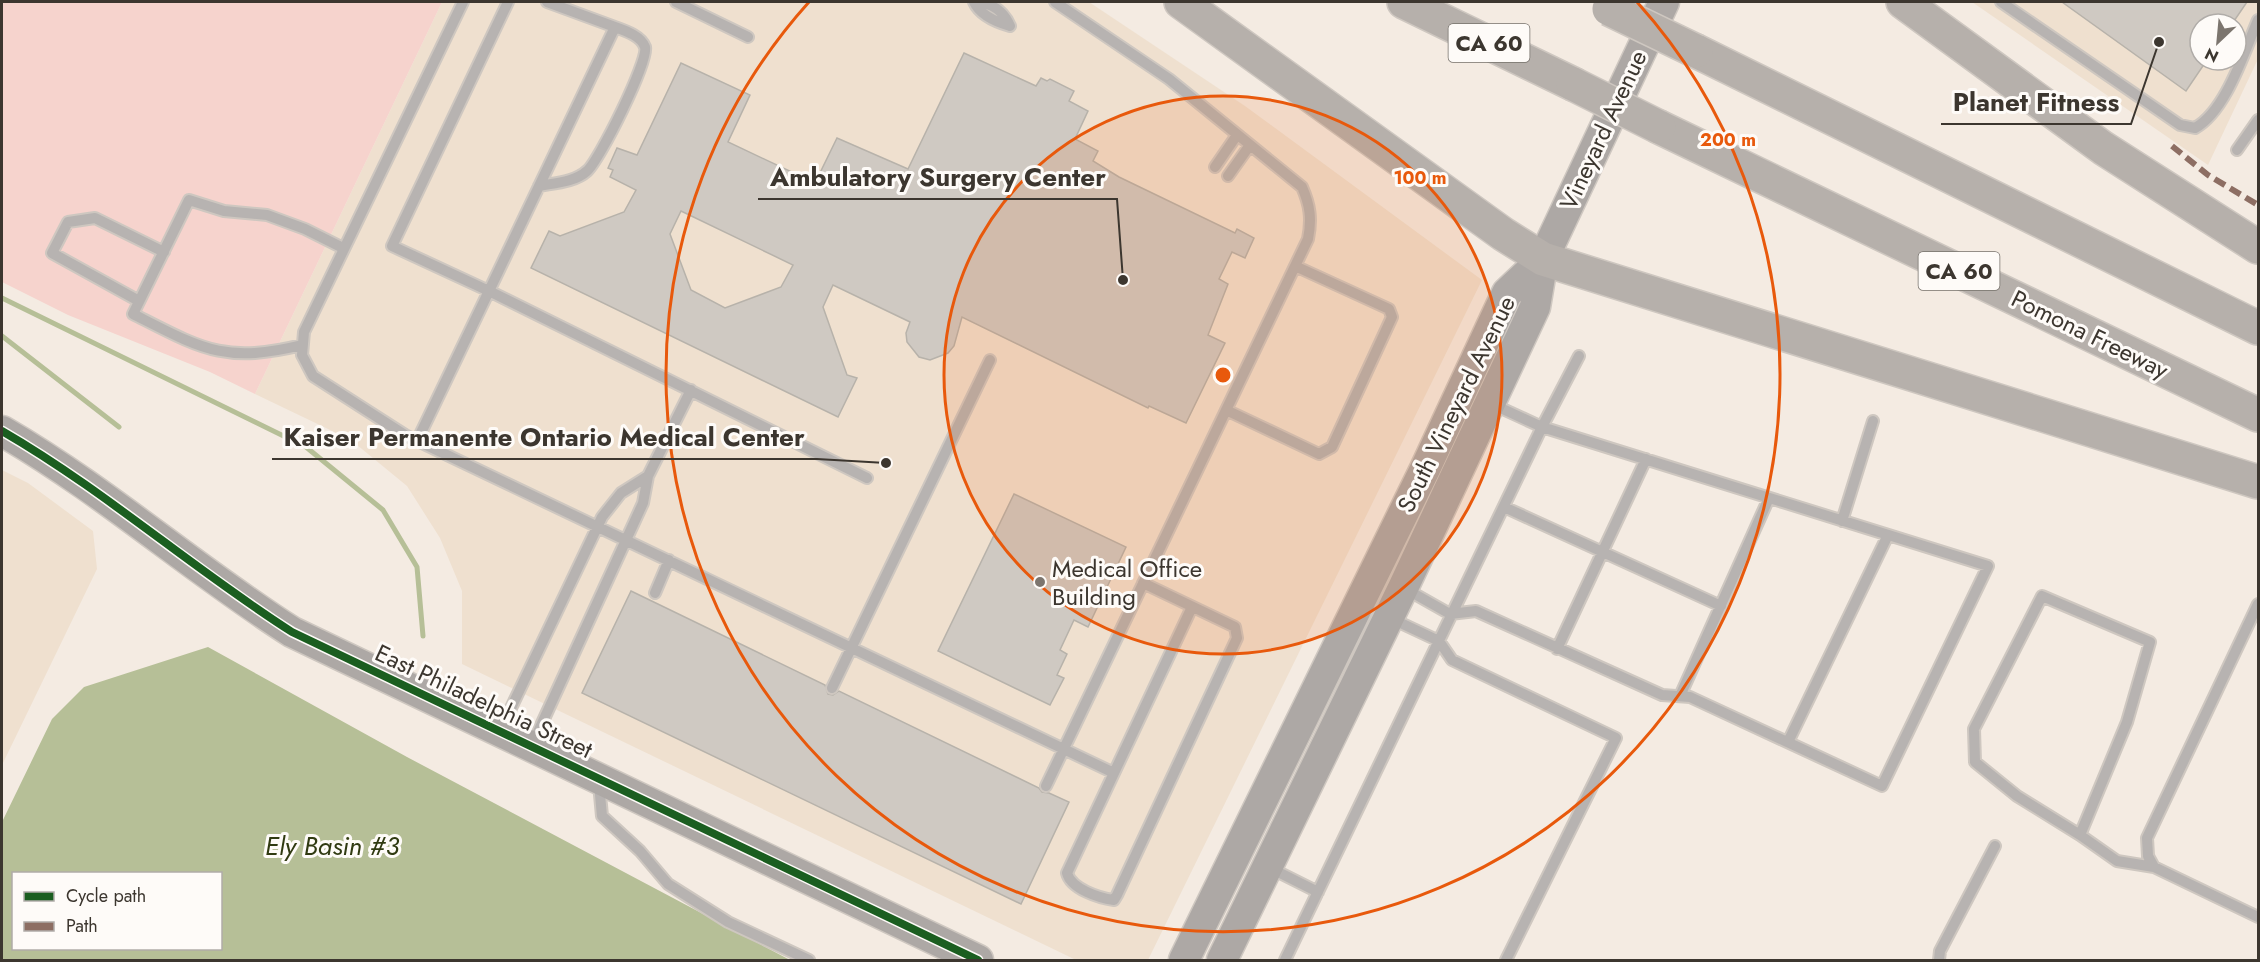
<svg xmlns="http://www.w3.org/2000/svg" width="2260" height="962" font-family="Jost,sans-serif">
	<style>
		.built { fill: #efe0cf; fill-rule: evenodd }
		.green { fill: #f6d3cd }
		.water { fill: #b6bf97; fill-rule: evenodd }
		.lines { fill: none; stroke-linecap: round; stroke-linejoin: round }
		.stream { stroke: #b6bf97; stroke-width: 5 }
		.building { fill: #cfc9c2; stroke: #b7b2aa; stroke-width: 1.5; fill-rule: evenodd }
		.lane-casing { stroke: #cec7c0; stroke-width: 14 }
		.secondary-casing { stroke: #cec7c0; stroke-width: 33 }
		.highway-casing { stroke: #cec7c0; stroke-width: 36 }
		.lane { stroke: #b7b3b1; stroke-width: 10 }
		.secondary { stroke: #ada8a5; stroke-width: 30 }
		.highway { stroke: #b6b0ab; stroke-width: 33 }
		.highway-bridge-casing { stroke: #cec7c0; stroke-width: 36; stroke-linecap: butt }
		.highway-bridge { stroke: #b6b0ab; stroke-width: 33 }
		.quiet { stroke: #8d6e63; stroke-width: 6; stroke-dasharray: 12 6; stroke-linecap: butt }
		.cycleway-casing { stroke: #fefbf8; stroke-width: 11 }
		.cycleway { stroke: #1b5e20; stroke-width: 8 }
		.ring { fill: none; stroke: #e8590c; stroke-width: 3 }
		.poi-dot { fill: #7c756e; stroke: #fefbf8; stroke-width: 2 }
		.labels { text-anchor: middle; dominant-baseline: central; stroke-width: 6; stroke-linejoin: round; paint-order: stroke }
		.shield { fill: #fefbf8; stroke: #76716b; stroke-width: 1.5 }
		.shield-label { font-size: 22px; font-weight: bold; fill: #3c362f }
		.street-label { font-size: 24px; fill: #3c362f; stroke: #fefbf8 }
		.poi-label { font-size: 24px; fill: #3c362f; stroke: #fefbf8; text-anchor: start }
		.water-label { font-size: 26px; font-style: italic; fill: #303a11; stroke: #fefbf8 }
		.centre { fill: #e8590c; stroke: #fefbf8; stroke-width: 3 }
		.ring-label { font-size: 18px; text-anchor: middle; font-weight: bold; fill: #e8590c; stroke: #fefbf8; stroke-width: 6; stroke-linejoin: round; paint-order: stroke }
		.leader { fill: none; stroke: #3c362f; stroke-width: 2 }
		.callout-dot { fill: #3c362f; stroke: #fefbf8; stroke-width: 2 }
		.callout-label { font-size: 26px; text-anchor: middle; font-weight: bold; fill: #3c362f; stroke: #fefbf8; stroke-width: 6; stroke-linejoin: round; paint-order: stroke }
	</style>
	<rect width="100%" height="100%" fill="#f4ebe2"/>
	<path class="built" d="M442,2H1089L1245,106L1482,280L1148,960H1076L462,664V591L440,538L407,486L351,440L255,394Z
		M1972,2H2258V59L2208,165ZM2200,24H2236V60H2200Z
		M2,470L28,483L93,531L97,569L2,765Z"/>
	<path class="green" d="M2,2H442L255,394L210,372L68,315L2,282Z"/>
	<path class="water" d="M208,647L407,757L790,960H2V822L52,719L84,687ZM14,874H220V948H14Z"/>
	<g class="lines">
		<path class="stream" d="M2,298L306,447L383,510L417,567L423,636
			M2,336L119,427"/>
	</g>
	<path class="building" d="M2062,2H2247L2232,24H2200V60H2207L2186,91Z
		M964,53L1036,86L1041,78L1047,81L1050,79L1074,91L1069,101L1088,111L1075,139L1098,151L1093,161L1119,177L1235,233L1237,229L1254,238L1245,258L1232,252L1219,279L1228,284L1208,335L1225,343L1186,423L1149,406L1148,408L962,317L954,346L948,353L930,360L919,357L907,342L906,333L910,322L833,285L823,307L847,375L857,378L838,417L531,268L549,231L560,236L624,212L636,190L610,177L613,170L608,168L617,148L637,155L681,63L750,95L728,142L815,183L837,138L908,169ZM681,211L793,265L781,287L725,308L691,290L670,234Z
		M1014,494L1126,547L1088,627L1074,620L1060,650L1067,654L1057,675L1064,678L1050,705L938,651Z
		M631,591L825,685L828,694L833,695L839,691L1039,788L1042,792L1049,793L1069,802L1021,904L582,693Z"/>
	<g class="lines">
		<defs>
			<path id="lane" d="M463,2L304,332L302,355L313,376L405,435L1114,773
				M547,2L615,27L489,291L867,478
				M676,2L748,37
				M974,2C980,15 996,22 1010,26
				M975,2C992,3 1003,10 1010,26
				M2001,2L2180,125L2195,128C2226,111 2244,52 2258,20
				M2237,150L2258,120
				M1215,167L1237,135
				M1228,176L1250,145
				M539,186C555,183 575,182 587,171C599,161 649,61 645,47C641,36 626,31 615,27
				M139,301L52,253L68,222L95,218L164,252
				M302,345C224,364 202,349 133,314L189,200L224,211L267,215L305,229L343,248
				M1492,404L1542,427L1579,356
				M1226,410L1319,454L1332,447L1392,317L1389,309L1295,266
				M417,441L489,291L392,246L508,2
				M1504,507L1721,606
				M1842,521L1873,421
				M1143,583L1235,627L1237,638L1117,895L1114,900C1099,898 1071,889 1067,873L1192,607
				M655,593L669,560
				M1390,618L1439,641L1452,660L1616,738L1506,960
				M1557,649L1646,459
				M832,688L990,360
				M1680,696L1769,498
				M501,729L602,517L621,493L648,476
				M1788,742L1888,535
				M532,745L643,503L648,476L691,390
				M599,784L602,816L640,851L668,884L728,922L809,960
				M1046,786L1308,239C1312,219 1310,205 1302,187L1169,79L1055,2
				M2080,835L2017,796L1975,762L1974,729L2042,596L2150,642L2127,722L2080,835L2117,861L2154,867L2258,917
				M2154,867L2148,856L2147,838L2258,604
				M1270,868L1318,892
				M1285,960L1542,427L1988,566L1882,786L1690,697L1662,695L1476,611L1450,614L1404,588
				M1939,960L1940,951L1995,846"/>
			<path id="secondary" d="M2,431C104,490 193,569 292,632L978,960
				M1184,960L1425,469L1507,293L1543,259
				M1222,960L1403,588L1535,307L1543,259L1664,2"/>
			<path id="highway" d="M1181,2L1503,234L1543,259L2258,482
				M1404,2L1573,84
				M1903,2L2103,148L2258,247
				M1696,51L2258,328
				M1659,127L2258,415"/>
		</defs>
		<use href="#lane" class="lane-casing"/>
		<use href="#secondary" class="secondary-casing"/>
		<use href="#highway" class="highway-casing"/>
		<use href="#lane" class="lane"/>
		<use href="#secondary" class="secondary"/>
		<use href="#highway" class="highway"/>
		<defs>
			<path id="highway-bridge" d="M1609,9L1696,51
				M1573,84L1659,127"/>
		</defs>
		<use href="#highway-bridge" class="highway-bridge-casing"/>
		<use href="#highway-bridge" class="highway-bridge"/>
		<path class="quiet" d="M2172,146L2208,175L2258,205"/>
		<defs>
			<path id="cycleway" d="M2,431C104,490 193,569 292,632L978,960"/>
		</defs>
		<use href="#cycleway" class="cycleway-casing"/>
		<use href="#cycleway" class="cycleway"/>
	</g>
	<circle cx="1223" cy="375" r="279" fill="#e8590c" fill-opacity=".12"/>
	<g class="ring">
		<circle cx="1223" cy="375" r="279"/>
		<path d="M1637 2A557 557 0 1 1 809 2"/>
	</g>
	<circle class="poi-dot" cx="1040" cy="582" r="6"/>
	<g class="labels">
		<g class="shield">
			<rect x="1448.5" y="24" width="81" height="38" rx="4.5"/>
			<rect x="1918.5" y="252" width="81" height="38" rx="4.5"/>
		</g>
		<g class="shield-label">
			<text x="1489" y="43">CA 60</text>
			<text x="1959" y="271">CA 60</text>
		</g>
		<g class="street-label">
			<text transform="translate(1603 130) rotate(-65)">Vineyard Avenue</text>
			<text transform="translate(2090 334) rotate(26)">Pomona Freeway</text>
			<text transform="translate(1456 404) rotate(-64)">South Vineyard Avenue</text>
			<text transform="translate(484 701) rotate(25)">East Philadelphia Street</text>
		</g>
		<g class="poi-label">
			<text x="1052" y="568">Medical Office<tspan x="1052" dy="28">Building</tspan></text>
		</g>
		<g class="water-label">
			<text x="332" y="846">Ely Basin #3</text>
		</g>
	</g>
	<circle cx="1223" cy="375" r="9" class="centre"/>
	<g class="ring-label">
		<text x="1728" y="146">200 m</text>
		<text x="1420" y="184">100 m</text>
	</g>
	<path class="leader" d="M2159 42L2131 124H1941M1123 280L1117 199H758M886 463L817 459H272"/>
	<g class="callout-dot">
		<circle cx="2159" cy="42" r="6"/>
		<circle cx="1123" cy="280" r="6"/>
		<circle cx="886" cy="463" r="6"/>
	</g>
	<g class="callout-label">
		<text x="2036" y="111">Planet Fitness</text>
		<text x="938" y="186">Ambulatory Surgery Center</text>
		<text x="544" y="446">Kaiser Permanente Ontario Medical Center</text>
	</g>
	<rect width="2260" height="962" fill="none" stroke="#3c362f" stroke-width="6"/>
	<rect x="12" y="872" width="210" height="78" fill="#fefbf8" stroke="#b0aca8" stroke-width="1.5"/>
	<rect x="24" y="892" width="30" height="9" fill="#1b5e20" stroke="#b0aca8" stroke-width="1.5"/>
	<text x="66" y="902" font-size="18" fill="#3c362f">Cycle path</text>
	<rect x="24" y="922" width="30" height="9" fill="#8d6e63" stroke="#b0aca8" stroke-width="1.5"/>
	<text x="66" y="932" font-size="18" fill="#3c362f">Path</text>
	<g transform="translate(2218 42) rotate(206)"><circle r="28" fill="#fefbf8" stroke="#b0aca8" stroke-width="1.5"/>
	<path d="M0-4.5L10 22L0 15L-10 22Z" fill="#7c756e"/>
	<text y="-9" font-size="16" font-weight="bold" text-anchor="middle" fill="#3c362f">N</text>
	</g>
</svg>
